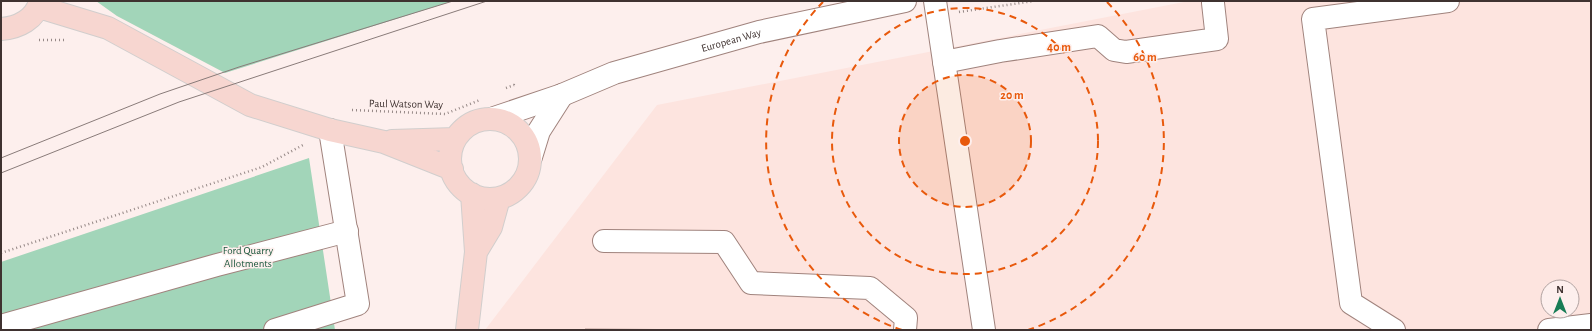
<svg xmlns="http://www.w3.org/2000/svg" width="1592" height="331" font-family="'Alegreya Sans',sans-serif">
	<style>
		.built { fill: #fde4df; fill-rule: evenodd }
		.green { fill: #a2d5b9 }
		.building { fill: #e2c3bc; stroke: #b3958f }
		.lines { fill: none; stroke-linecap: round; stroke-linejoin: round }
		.minor-casing { stroke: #a0837d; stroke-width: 24 }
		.major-casing { stroke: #d1cecd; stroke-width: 24 }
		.path { stroke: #968987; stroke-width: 2.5; stroke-dasharray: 1 3; stroke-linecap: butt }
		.minor { stroke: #fff; stroke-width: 22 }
		.major { stroke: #f7d6d0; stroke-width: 22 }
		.tram { stroke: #897b79; stroke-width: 1 }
		.ring { fill: none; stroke: #e8590c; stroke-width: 2; stroke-dasharray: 7 5 }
		.labels { text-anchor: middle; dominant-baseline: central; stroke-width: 3; stroke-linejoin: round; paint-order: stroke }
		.street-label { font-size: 11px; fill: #3f3230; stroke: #fdefed }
		.park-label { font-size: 11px; fill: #19563c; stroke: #fdefed }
		.centre { fill: #e8590c; stroke: #fdefed; stroke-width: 2 }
		.ring-label { font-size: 12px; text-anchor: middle; font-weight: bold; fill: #e8590c; stroke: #fdefed; stroke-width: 3; stroke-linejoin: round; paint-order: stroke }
	</style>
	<rect width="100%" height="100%" fill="#fdefed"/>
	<path class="built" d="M1189,1H1591V330H485L657,105ZM1548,287H1572V311H1548Z"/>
	<path class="green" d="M96,1H453L225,73L117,16Z
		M309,158L335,330H1V262Z"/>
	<path class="building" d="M585,329L727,330H585Z"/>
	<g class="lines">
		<defs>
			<g id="minor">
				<path d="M935,1L984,330"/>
				<path d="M944,62L1000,51L1098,36L1114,50L1126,52L1217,39L1213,3"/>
				<path id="s1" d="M494,118L562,95L614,73L759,32L905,1"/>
				<path d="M531,157L539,131L562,95"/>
				<path d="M604,241L724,242L751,283L870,288L906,318L905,330"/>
				<path d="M1,326L217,265L347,231"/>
				<path d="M275,330L358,304L330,130"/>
				<path d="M1394,330L1351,303L1313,19L1448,1"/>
				<path d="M1549,330L1591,325"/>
			</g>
			<path id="major" d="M39,7L108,28L250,105L330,130L384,142L452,169
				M1,29C18,28 36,19 40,1
				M450 159a40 40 0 1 1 80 0a40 40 0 1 1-80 0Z
				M392,141L455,139
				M476,252L491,227L499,198
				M467,330L476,252L472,194"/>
		</defs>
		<use href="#minor" class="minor-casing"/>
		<use href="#major" class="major-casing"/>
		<path class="path" d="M959,12L1034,1
			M39,40H66
			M506,88L514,85L516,87
			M352,110L445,114L480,100
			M1,253L262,167L303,145"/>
		<use href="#minor" class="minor"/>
		<use href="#major" class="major"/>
		<path class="tram" d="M1,158L160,94L239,67L453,1
			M1,173L179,102L487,1"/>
	</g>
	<circle cx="965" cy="141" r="66" fill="#e8590c" fill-opacity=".12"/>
	<g class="ring">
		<circle cx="965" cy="141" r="66"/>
		<circle cx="965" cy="141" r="133"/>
		<path d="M902 330A199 199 0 0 1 823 2M1107 2A199 199 0 0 1 1028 330"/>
	</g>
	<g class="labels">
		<g class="street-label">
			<text stroke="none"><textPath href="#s1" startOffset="250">European Way</textPath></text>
			<text transform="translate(406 104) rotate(1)">Paul Watson Way</text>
		</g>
		<g class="park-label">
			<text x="248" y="250">Ford Quarry<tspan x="248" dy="13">Allotments</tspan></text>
		</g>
	</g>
	<circle cx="965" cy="141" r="6" class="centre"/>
	<g class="ring-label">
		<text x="1059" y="51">40 m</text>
		<text x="1145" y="61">60 m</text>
		<text x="1012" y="99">20 m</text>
	</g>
	<rect width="1592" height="331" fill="none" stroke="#3f3230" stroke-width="4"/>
	<g transform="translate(1560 299)"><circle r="19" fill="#fdefed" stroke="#b1a3a1"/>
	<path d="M0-3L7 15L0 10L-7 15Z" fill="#177c55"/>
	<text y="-6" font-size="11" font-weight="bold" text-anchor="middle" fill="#3f3230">N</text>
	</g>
</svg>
